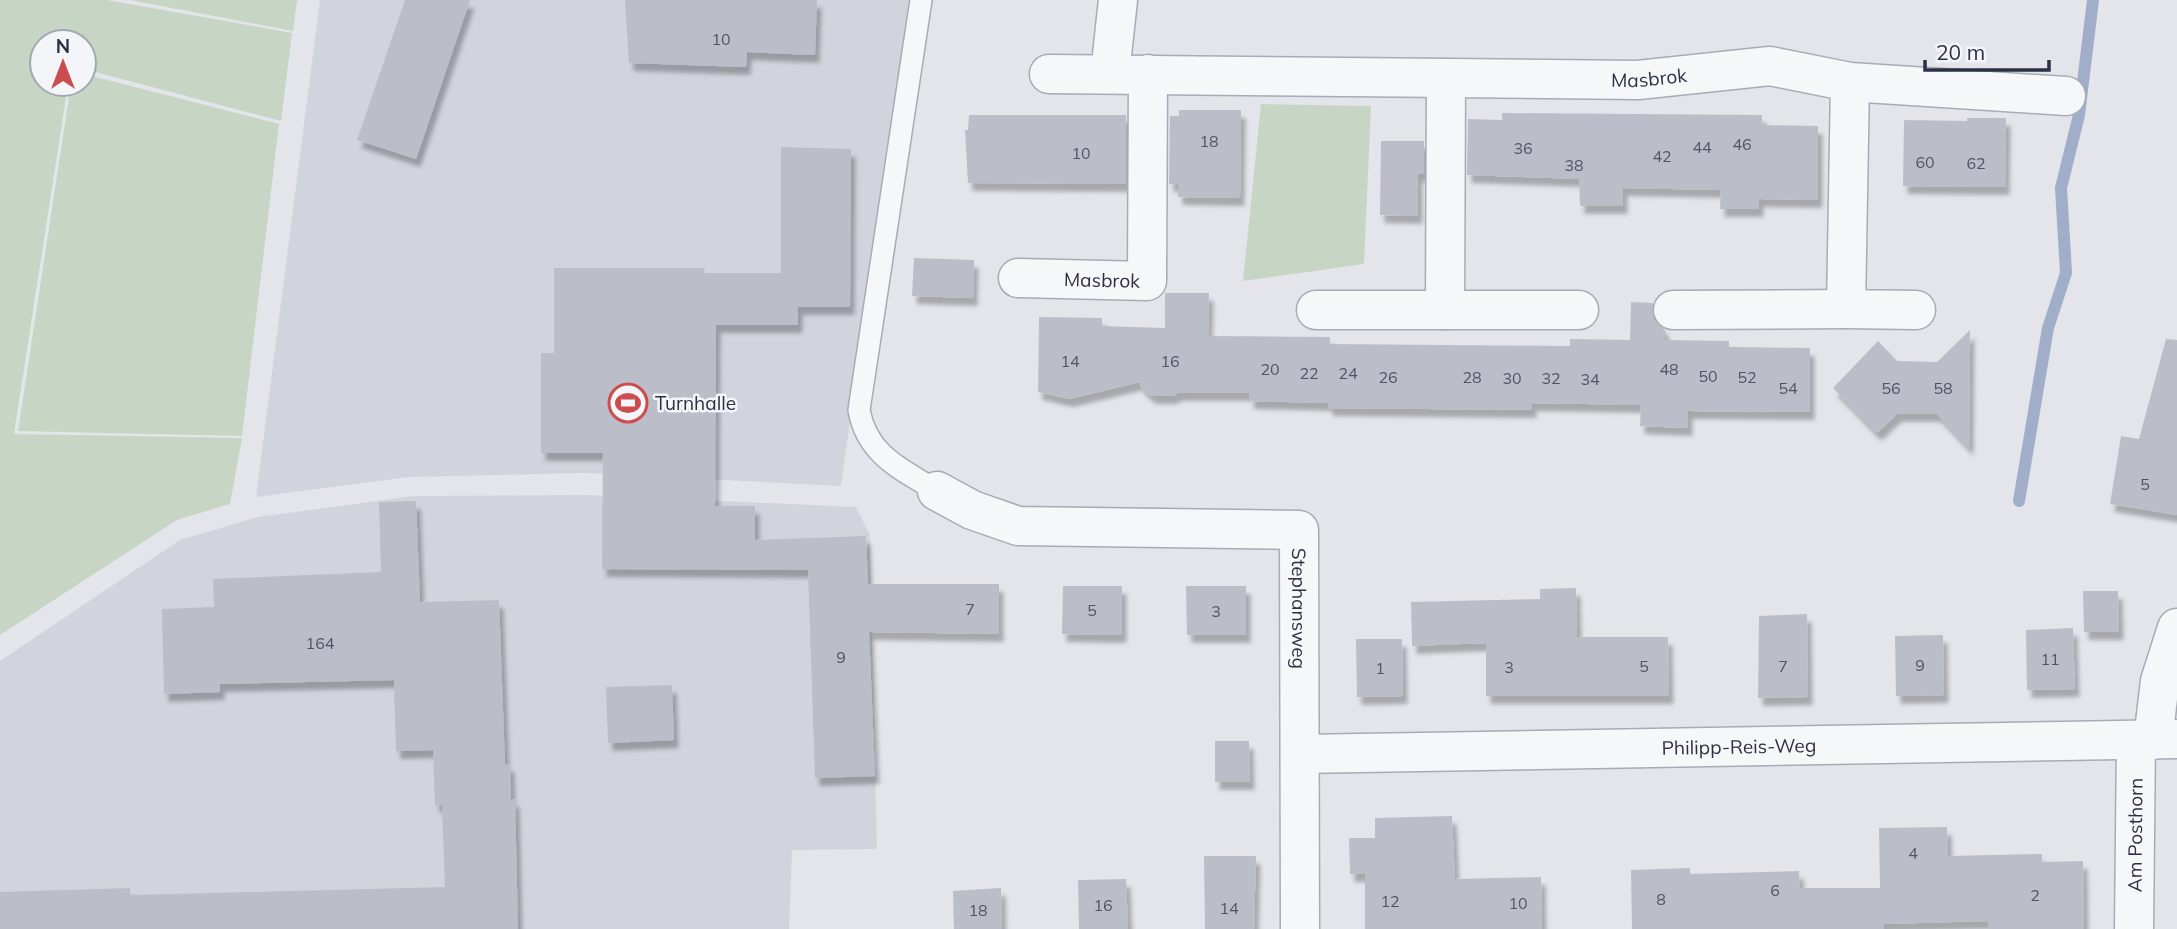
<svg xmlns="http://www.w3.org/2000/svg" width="2177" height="929" font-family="Mulish,sans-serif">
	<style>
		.built { fill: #d2d4dd }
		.green { fill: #c7d5c5 }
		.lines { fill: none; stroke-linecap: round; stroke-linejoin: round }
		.stream { stroke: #a0aeca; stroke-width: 12 }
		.building { fill: #bbbec8; filter: url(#shadow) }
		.lane-casing { stroke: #a8abb5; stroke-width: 24 }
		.street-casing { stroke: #a8abb5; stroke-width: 41 }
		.lane { stroke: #f6f7f9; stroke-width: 21 }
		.street { stroke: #f6f7f9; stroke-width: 38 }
		.labels { text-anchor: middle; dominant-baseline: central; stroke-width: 5; stroke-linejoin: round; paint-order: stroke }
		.number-label { font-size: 16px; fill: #4f5464 }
		.street-label { font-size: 19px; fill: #2b3143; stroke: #f3f5f8 }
		.poi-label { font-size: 19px; fill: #2b3143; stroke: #f3f5f8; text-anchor: start }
	</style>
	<defs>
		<filter id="shadow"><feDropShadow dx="4.5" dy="8" stdDeviation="2" flood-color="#0004"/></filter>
	</defs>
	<rect width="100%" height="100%" fill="#e3e5eb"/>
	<path class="built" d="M320,0H909L841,486L584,473L409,477L256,497Z
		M585,495L856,507L870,535L877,849L792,850L789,929H0V661L180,540L258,517L414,496Z"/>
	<path class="green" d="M0,0H107L292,33L281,121L84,69V42H42V84H68L14,434L242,438L230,504L177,520L0,635Z
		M130,0H297L293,31Z
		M84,74L279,124L242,436L18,431L71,84H84Z
		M1261,104L1371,106L1364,264L1243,281Z"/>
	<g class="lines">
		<path class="stream" d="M2019,501L2048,328L2066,273L2061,188L2079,115L2093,0"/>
	</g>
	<path class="building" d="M405,0H470L416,159L357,140Z
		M625,0H817L815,55L747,52L746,67L629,63Z
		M1179,110H1241L1240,198L1178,197V184H1169L1170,116H1179Z
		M1502,113L1762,115V125L1818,126V200L1759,199V209H1720L1721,190L1623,188V206H1580L1579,179L1467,175L1468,119L1502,120Z
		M969,115H1126V184L968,183L965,130H968Z
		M1967,118H2006L2005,187L1903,186L1904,120L1967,121Z
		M1381,141H1424V174H1418V216L1380,215Z
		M781,147L851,149L850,307H798V325H716L715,506H755V540L866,536L868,584H999V634L869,632L875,776L815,778L808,570L602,569L603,453H541V353H554V268H705L704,273H781Z
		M914,258L974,260L973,298L912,296Z
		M1165,293H1209L1208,336L1330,337V344L1570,346V339L1630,340L1631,302L1653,303L1654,320L1665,330V340L1729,341V347L1810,348V412L1688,411V428L1640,426L1641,405L1532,403V410L1328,408V403L1249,401L1250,393H1177L1173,396H1151L1140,386V382L1069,399L1038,392L1039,317L1102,318V326L1165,328Z
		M1970,330L1969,448L1937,414H1897L1877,433L1833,388L1878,341L1897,361L1937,362Z
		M2166,339L2177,340V515L2110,504L2121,436L2139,439Z
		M416,501L420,602L499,600L505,764H510L511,800L515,799L518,929H0V892L130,888V895L445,887L442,805H435L433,750L396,751L394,680L220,684V692L164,694L162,609L214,607L213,579L381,572L379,502Z
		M1063,586H1122V635L1062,634Z
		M1186,586H1246V635H1187Z
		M1576,588L1577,637H1668L1669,696H1486V643L1412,646L1411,602L1540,599V589Z
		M2083,591H2118L2119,632H2084Z
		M1807,614L1808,697L1758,698L1759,616Z
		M2073,628L2075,689L2027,690L2026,630Z
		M1943,635L1944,695L1896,696L1895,636Z
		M1356,639H1402L1403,696L1357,697Z
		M672,685L674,740L608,743L606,687Z
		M1215,741H1249L1250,782H1215Z
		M1452,816L1455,879L1541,877L1542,929H1365V874H1350L1349,838H1375V818Z
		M1947,827L1948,856L2042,854V862L2083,861L2084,929H1988V921L1884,924V929H1632L1631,870L1690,868V874L1799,871L1800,888H1880L1879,828Z
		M1204,856H1256L1254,929H1205Z
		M1126,879L1128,929H1079L1078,880Z
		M1001,888L1002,929H954L953,891Z"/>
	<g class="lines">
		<defs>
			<path id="lane" d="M921,0L859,410C867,455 901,469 937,491"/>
			<g id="street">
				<path d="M1110,73L1118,0"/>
				<path id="s1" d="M1049,74L1638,80L1770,66L1850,82L2066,96"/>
				<path d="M1850,82L1846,309L1916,310"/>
				<path id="s2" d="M1018,278L1147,281L1148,74"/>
				<path d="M1316,310H1445L1446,78"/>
				<path d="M1445,310H1579"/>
				<path d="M1673,310L1846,309"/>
				<path id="s3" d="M937,491L972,510L1018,526L1299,530L1300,929"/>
				<path d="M2153,740L2160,681L2177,628"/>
				<path id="s4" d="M1300,754L2177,739"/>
				<path id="s5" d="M2134,929L2136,740"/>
			</g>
		</defs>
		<use href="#lane" class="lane-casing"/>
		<use href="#street" class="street-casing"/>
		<use href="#lane" class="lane"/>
		<use href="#street" class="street"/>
	</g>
	<defs>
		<symbol id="stadium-ring" viewBox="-11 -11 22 22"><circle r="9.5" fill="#f3f5f8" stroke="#cc4d4f" stroke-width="1.5"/><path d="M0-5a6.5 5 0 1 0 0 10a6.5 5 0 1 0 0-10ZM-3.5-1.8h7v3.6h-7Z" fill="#cc4d4f"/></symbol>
	</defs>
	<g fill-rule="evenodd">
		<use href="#stadium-ring" x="606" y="381" width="44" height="44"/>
	</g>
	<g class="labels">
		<g class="number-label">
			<text x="721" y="39">10</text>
			<text x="1209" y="141">18</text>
			<text x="1742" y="144">46</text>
			<text x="1702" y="147">44</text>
			<text x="1523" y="148">36</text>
			<text x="1081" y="153">10</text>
			<text x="1662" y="156">42</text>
			<text x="1925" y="162">60</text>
			<text x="1976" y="163">62</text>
			<text x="1574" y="165">38</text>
			<text x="1070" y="361">14</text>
			<text x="1170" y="361">16</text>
			<text x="1270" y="369">20</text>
			<text x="1669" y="369">48</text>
			<text x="1309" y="373">22</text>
			<text x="1348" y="373">24</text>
			<text x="1708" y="376">50</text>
			<text x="1388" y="377">26</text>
			<text x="1472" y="377">28</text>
			<text x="1747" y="377">52</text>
			<text x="1512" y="378">30</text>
			<text x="1551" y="378">32</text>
			<text x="1590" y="379">34</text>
			<text x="1788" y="388">54</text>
			<text x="1891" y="388">56</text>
			<text x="1943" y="388">58</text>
			<text x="2145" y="484">5</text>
			<text x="970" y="609">7</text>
			<text x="1092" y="610">5</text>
			<text x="1216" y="611">3</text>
			<text x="320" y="643">164</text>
			<text x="841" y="657">9</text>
			<text x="2050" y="659">11</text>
			<text x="1920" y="665">9</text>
			<text x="1644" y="666">5</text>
			<text x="1783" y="666">7</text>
			<text x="1509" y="667">3</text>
			<text x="1380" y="668">1</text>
			<text x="1913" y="853">4</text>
			<text x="1775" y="890">6</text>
			<text x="2035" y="895">2</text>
			<text x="1661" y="899">8</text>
			<text x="1390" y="901">12</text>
			<text x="1518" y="903">10</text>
			<text x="1103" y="905">16</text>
			<text x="1229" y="908">14</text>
			<text x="978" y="910">18</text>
		</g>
		<g class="street-label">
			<text stroke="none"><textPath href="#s1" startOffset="600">Masbrok</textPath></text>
			<text stroke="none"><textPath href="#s2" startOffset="84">Masbrok</textPath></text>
			<text stroke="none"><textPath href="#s3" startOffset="448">Stephansweg</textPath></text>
			<text stroke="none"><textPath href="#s4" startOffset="439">Philipp-Reis-Weg</textPath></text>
			<text stroke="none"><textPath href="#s5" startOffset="94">Am Posthorn</textPath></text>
		</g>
		<g class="poi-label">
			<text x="655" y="403">Turnhalle</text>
		</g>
	</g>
	<g transform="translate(63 63)"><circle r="33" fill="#f3f5f8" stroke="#a3a7b0" stroke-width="2"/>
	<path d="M0-5L12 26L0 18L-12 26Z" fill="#cc4d4f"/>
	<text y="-10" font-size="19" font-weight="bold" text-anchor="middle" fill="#2b3143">N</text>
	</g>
	<path d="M1925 60v10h124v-10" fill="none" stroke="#2b3143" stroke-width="3.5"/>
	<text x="1936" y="60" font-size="21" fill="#2b3143" stroke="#f3f5f8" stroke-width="5" paint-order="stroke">20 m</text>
</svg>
